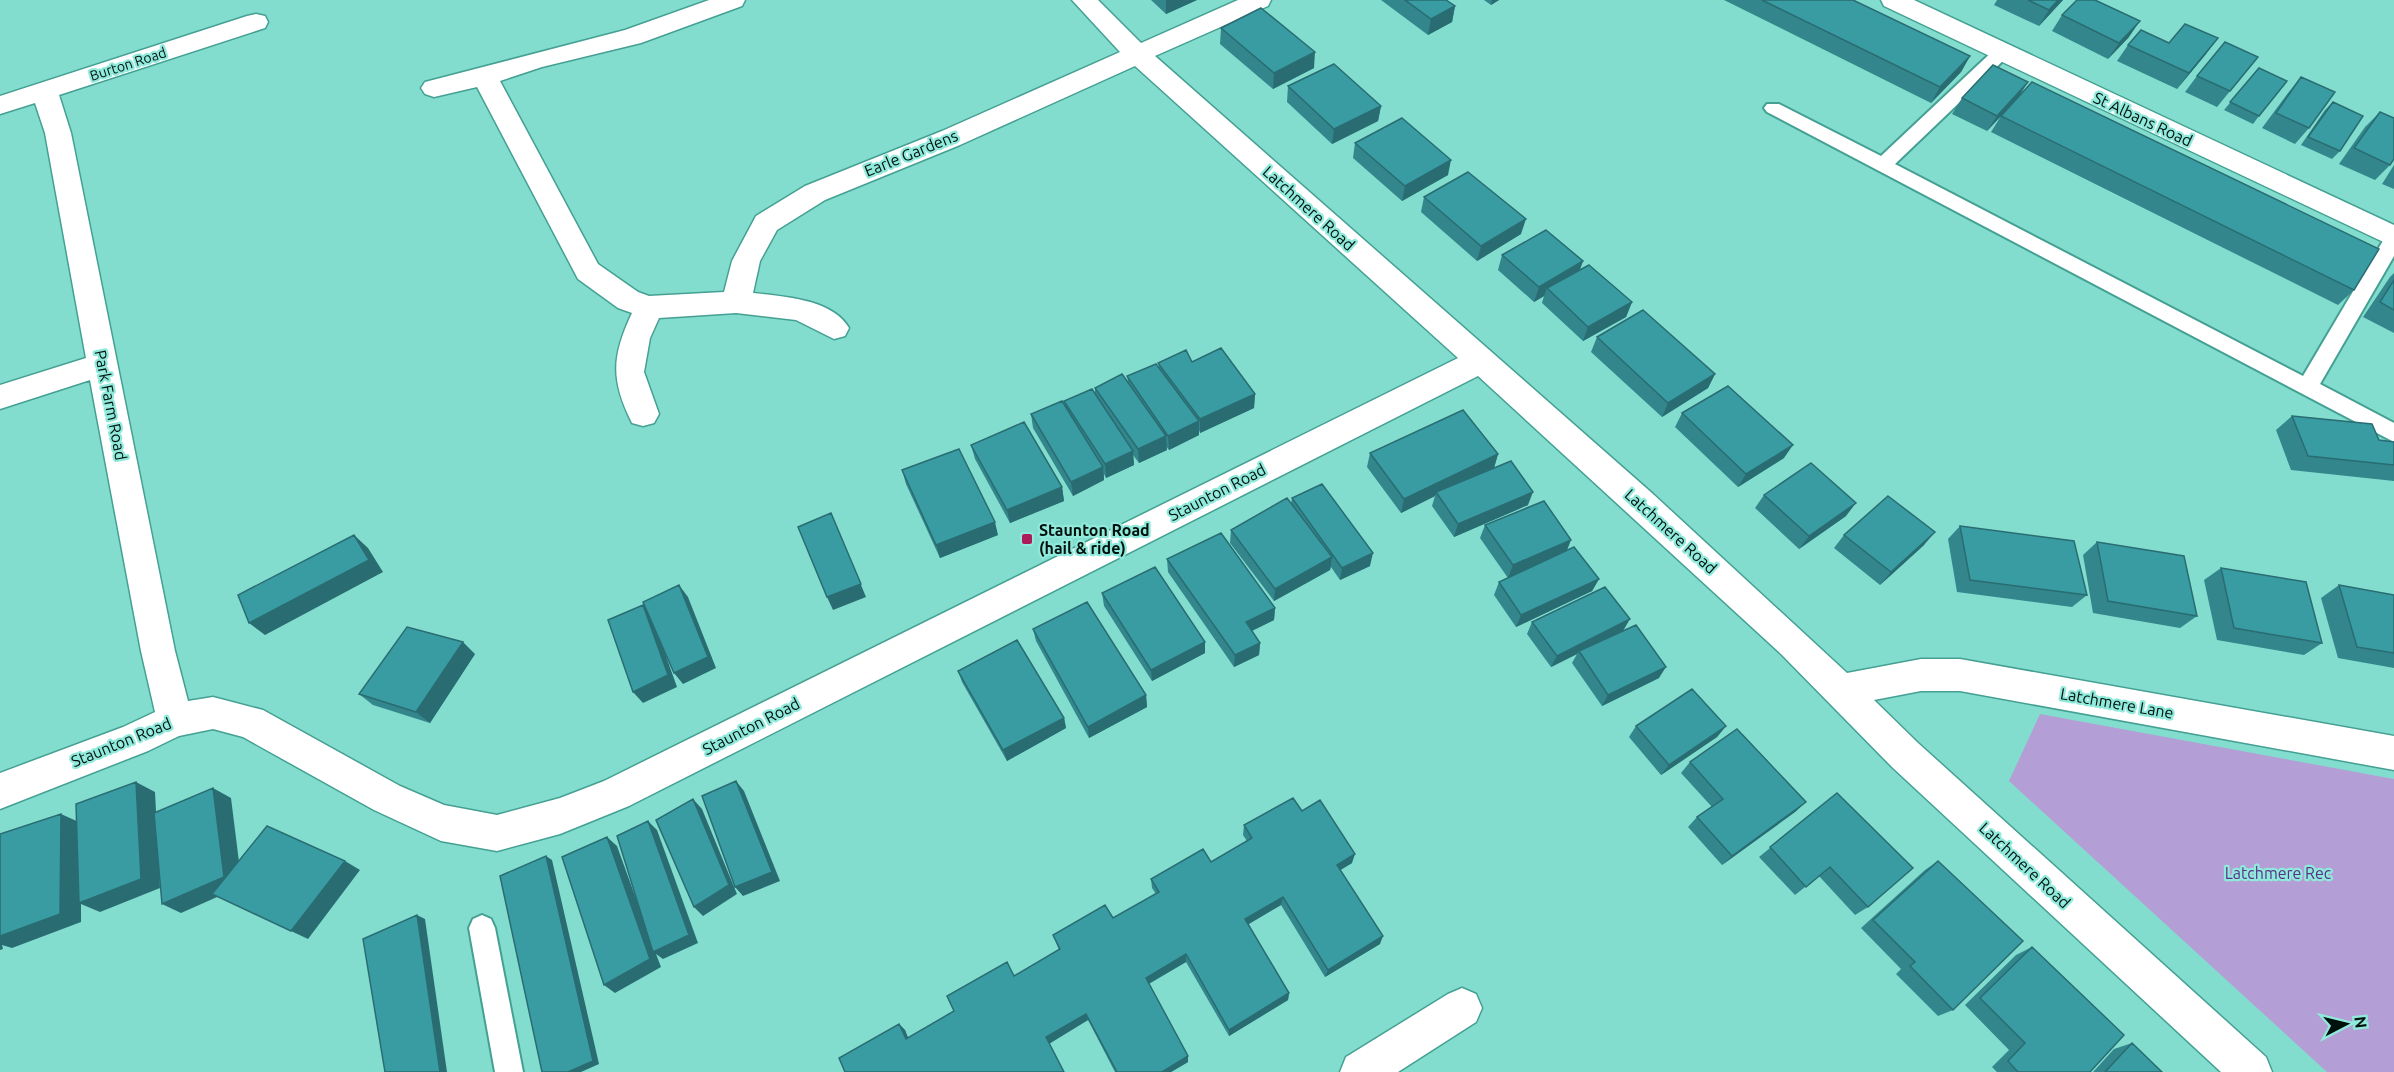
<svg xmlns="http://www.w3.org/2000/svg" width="2394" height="1072" font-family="Ubuntu,sans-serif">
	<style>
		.green { fill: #b49ed6 }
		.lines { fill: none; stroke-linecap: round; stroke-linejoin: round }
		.lane-casing { stroke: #44a093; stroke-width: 4 }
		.street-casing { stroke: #44a093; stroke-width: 3 }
		.lane { fill: #fff; fill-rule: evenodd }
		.street { fill: #fff; fill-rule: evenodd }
		.wall { fill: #32868c }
		.shaded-wall { fill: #296d72 }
		.building { fill: #3a9ca3; stroke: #296d72; stroke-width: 1.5 }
		.poi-dot { fill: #ab1c58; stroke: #90eadb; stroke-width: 2 }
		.labels { text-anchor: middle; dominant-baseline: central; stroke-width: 4.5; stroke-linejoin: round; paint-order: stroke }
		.far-street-label { font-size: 14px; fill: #00100d; stroke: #90eadb }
		.street-label { font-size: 16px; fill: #00100d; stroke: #90eadb }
		.poi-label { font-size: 16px; font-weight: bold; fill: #00100d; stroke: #90eadb; text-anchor: start }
		.park-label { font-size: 16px; fill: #592f88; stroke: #90eadb }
	</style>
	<rect width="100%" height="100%" fill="#83ddce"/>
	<path class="green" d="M2040,714L2394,779V1072H2327L2009,781Z"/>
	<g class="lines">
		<defs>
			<path id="lane" d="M2002,46L2011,52L2008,56L1895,164L2303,376L2387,234L2394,232V256L2320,384L2394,423V442L1767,112L1764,108L1767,104H1779L1881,156L1996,48Z
				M482,915L491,919L495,928L523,1072H495L469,928L473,919Z"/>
			<path id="street" d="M709,0H745L742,6L641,43L542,67L500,81L598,264L638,292L649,296L724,292L732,261L756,216L805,186L942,131L1120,52L1072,0H1098L1141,43L1238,0H1271L1268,6L1155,56L1653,494L1847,673L1921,659H1960L2394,736V770L1960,691H1921L1874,700L1918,743L2266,1057L2272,1072H2221L1892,767L1781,654L1478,376L629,806L560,834L497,851L441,841L374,810L243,737L213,729L179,736L148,751L0,809V773L123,727L155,712L141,651L90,380L0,409V385L86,358L45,133L35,103L0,114V96L247,16L256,14L265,16L268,22L265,28L59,95L71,133L175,651L188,701L213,697L263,710L400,786L444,805L497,815L560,798L604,781L1458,358L1135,66L960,145L825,200L777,230L760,261L753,293C782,296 833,299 849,328L845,336L834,339L796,320L736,313L659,318L650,338L644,372L659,414L654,423L643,426L632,423C610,379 612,356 632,313L618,308L578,279L477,87L434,97L425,94L421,88L425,82L625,30Z
				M1881,0H1914L2394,225V247L1884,6Z
				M1462,988L1476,994L1482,1008L1476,1022L1398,1072H1340L1346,1057L1448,994Z"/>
		</defs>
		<use href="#lane" class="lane-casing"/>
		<use href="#street" class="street-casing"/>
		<use href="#lane" class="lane"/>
		<use href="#street" class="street"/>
	</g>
	<path class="wall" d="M1151,0H1197L1166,14Z
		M1381,0H1446L1455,6L1452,22L1428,35Z
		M1484,0H1499L1491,5Z
		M1724,0H1853L1970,56L1961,72L1931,103Z
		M1997,0H2063L2039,26L1994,5Z
		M2062,15L2129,37L2108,59L2052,31Z
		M1221,28L1314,68L1273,89L1220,44Z
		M2169,43L2206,54L2177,89L2117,61L2128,45Z
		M2258,57L2217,107L2185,92L2197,76Z
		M2259,68V116L2253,124L2224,110Z
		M2301,77L2309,128L2295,144L2262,128L2288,93Z
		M1288,86L1381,106L1378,121L1332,144L1287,102Z
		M1962,98H2018L1987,131L1952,114Z
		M2333,102L2340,151L2332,159L2301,145L2325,110Z
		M2380,112L2390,165L2375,180L2339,164L2365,127Z
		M2001,116L2354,290L2338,305L1991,132Z
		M1355,143L1448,175L1402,201L1353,158Z
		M2394,165V189L2382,184Z
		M1424,197L1521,234L1477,261L1421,212Z
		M1502,255L1583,261L1580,270L1632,302L1626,317L1583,341L1542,303L1544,296L1534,302L1498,270Z
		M2394,273V333L2363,317L2390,277Z
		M1597,337L1715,374L1708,388L1662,417L1591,352Z
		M1192,362L1255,394L1254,408L1200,433L1199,430V435L1169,450L1166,446L1167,450L1139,463L1133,455L1134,465L1106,478L1104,474V480L1073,496L1033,428L1031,414L1065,406L1064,401L1095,394V388L1128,382L1127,376L1159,367L1158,363Z
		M1682,413L1784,458L1738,487L1675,427Z
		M2292,416L2379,440L2394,442V481L2291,470L2276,430Z
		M971,445L1062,487L1064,501L1010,523L975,459Z
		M1370,453L1498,454L1494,468L1485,472L1528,505L1454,537L1432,506L1435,496L1401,513L1367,467Z
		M902,470L998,535L940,558L906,484Z
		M1764,495L1846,516L1799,549L1755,508Z
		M1292,498L1370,566L1340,580L1331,567L1330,570L1274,601L1230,543L1231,530L1291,504Z
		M1485,525L1567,551L1599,579L1592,591L1516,627L1494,595L1499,582L1508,578L1480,538Z
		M1960,526L2087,595L2072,607L1957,592L1948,539Z
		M1844,535L1924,545L1880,585L1834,548Z
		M2097,542L2197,616L2180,628L2093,613L2083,555Z
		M1167,559L1275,608L1274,620L1252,631L1260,643L1259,655L1234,667L1168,572Z
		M2221,568L2322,643L2304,655L2217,640L2204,580Z
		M2339,585L2394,595V668L2338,658L2321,598Z
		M1102,593L1205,642V653L1152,681L1104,606Z
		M1532,622L1623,631L1659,678L1602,706L1572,663L1577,654L1551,667L1527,634Z
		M1033,629L1146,695L1147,707L1089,738L1036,641Z
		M475,654L430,723L373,705L359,694Z
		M958,671L1064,718L1066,728L1007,761L962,682Z
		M1636,726H1726L1717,737L1661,775L1629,737Z
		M1690,762L1806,802L1795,812L1722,865L1688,827L1697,817L1712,807L1681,773Z
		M1837,793L1868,907L1855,915L1819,876L1795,895L1759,857Z
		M1302,811L1352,863L1340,870L1380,944L1325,977L1281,905L1248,924L1289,993L1288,1000L1229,1036L1186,962L1149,984L1188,1062L1171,1072H1115L1088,1020L1049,1043L845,1072L899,1024L905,1030L908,1038L1059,950L1053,935L1113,918L1156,894L1152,888L1151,879L1211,862L1247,841L1243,835L1244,825Z
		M1938,861L1953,1010L1938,1016L1896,974L1901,969L1861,928L1925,870Z
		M2032,947L2090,1072H1997L1992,1067L2009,1050L1965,1005L2016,955Z
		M2132,1043L2162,1072H2093L2114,1049Z"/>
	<path class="shaded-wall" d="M1166,0H1197L1166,14Z
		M1492,0H1499L1491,5Z
		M2058,0H2063L2039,26L2049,10Z
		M1455,6L1452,22L1428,35L1431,19Z
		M2140,21L2129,37L2108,59L2119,43Z
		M2218,38L2206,54L2177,89L2189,73Z
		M1315,52L1314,68L1273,89L1274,73Z
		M1970,56L1961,72L1931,103L1940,87Z
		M2028,82L2018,98L1987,131L1997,116Z
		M1381,106L1378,121L1332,144L1334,129Z
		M1451,160L1448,175L1402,201L1405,186Z
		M1526,219L1521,234L1477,261L1481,246Z
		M1583,261L1577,276L1547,288L1544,296L1534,302L1539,287Z
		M1632,302L1626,317L1583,341L1588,327Z
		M1715,374L1708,388L1662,417L1668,403Z
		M1255,394L1254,408L1200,433V419Z
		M1199,421V435L1169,450L1168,436Z
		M1166,436L1167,450L1139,463L1138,449Z
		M1793,445L1784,458L1738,487L1746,474Z
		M1133,451L1134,465L1106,478L1105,464Z
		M1498,454L1494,468L1438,495L1436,492L1435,496L1401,513L1404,499Z
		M1103,467L1104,480L1073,496L1071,482Z
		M1062,487L1064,501L1010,523L1007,510Z
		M1533,492L1528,505L1454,537L1458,524Z
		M1856,503L1846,516L1799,549L1809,536Z
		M831,513L866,597L833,610L827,597Z
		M995,522L998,535L940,558L936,545Z
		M1935,532L1924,545L1880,585L1891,572Z
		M354,535L368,548L383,572L265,635L249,623Z
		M1571,540L1566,553L1508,578L1513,565Z
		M1373,553L1370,566L1340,580L1342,568Z
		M1332,557L1330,570L1274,601L1275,589Z
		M1599,579L1592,591L1516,627L1521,615Z
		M679,585L688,597L716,668L683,684L674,673Z
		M643,605L652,617L677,687L643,703L633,692Z
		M1275,608L1274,620L1245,634L1246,622Z
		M1630,619L1623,631L1579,651L1577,654L1551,667L1557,656Z
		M463,642L475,654L430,723L416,712Z
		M1205,642V653L1152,681L1151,670Z
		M1260,643L1259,655L1234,667L1235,655Z
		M1666,667L1659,678L1602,706L1608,695Z
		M1146,695L1147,707L1089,738L1088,727Z
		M1064,718L1066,728L1007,761L1003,750Z
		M1726,726L1717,737L1661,775L1669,765Z
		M736,781L744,791L780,881L743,896L735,887Z
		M136,782L155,792L160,888L100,912L81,904V922L12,948L2,945L3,949L0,950V900L61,814L81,823Z
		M213,788L231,798L242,886L181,913L162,904Z
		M693,799L702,809L737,894L703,916L694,907Z
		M1806,802L1795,812L1722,865L1732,856Z
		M648,821L657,830L698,943L663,959L656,954L661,967L615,993L604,985L607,837L617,846L655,951Z
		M1355,854L1352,863L1334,874L1337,865Z
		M546,856L552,860L599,1064L581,1072H568Z
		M345,861L360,870L308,939L291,931Z
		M1283,897L1281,905L1244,927L1245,919Z
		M417,915L425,919L447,1072H440Z
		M1383,936L1380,944L1325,977L1328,970Z
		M1186,954V962L1146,985V978Z
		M1289,993L1288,1000L1229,1036V1030Z
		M1086,1014L1088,1020L1049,1044L1046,1037Z
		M899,1024L905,1030L911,1045L906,1039Z
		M1188,1056V1062L1171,1072H1162Z"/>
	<path class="building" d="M1405,0H1446L1455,6L1431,19Z
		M1762,0H1853L1970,56L1940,87Z
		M2028,0H2058L2049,10Z
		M2077,0H2095L2140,21L2119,43L2062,15Z
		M1261,8L1315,52L1274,73L1221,28Z
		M2185,24L2218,38L2189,73L2128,45L2141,30L2169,43Z
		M2225,42L2258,57L2230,91L2197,76Z
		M1334,64L1381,106L1334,129L1288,86Z
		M1993,65L2028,82L1997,116L1962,98Z
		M2259,68L2287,81L2259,116L2230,102Z
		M2301,77L2335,92L2309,128L2276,113Z
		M2032,82L2379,249L2354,290L2001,116Z
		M2333,102L2363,116L2340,151L2308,137Z
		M2380,112L2394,118V159L2390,165L2354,148Z
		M1402,118L1451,160L1405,186L1355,143Z
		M1468,172L1526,219L1481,246L1424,197Z
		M1546,230L1583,261L1539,287L1502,255Z
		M1589,265L1632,302L1588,327L1547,288Z
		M2394,280V310L2380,302Z
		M1643,310L1715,374L1668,403L1597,337Z
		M1221,348L1255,394L1200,419L1158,363L1186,350L1192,362Z
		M1156,364L1199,421L1168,436L1127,376Z
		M1122,374L1166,436L1138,449L1095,388Z
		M1728,386L1793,445L1746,474L1682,413Z
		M1092,389L1133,451L1105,464L1064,401Z
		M1062,401L1103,467L1071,482L1031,414Z
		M1463,410L1498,454L1404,499L1370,453Z
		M2292,416L2372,424L2379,440L2394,442V465L2308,456Z
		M1024,422L1062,487L1007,510L971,445Z
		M959,449L995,522L936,545L902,470Z
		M1511,461L1533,492L1458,524L1436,492Z
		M1811,463L1856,503L1809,536L1764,495Z
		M1322,484L1373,553L1342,568L1292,498Z
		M1888,496L1935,532L1891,572L1844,535Z
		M1287,498L1332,557L1275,589L1231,530Z
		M1544,501L1571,540L1513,565L1485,525Z
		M831,513L861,584L827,597L798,527Z
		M1960,526L2074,541L2087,595L1970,580Z
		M1221,533L1275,608L1246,622L1260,643L1235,655L1167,559Z
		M354,535L369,560L249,623L238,595Z
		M2097,542L2184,556L2197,616L2108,601Z
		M1574,547L1599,579L1521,615L1499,582Z
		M1155,567L1205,642L1151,670L1102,593Z
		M2221,568L2306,582L2322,643L2234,628Z
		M679,585L708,657L674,673L643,602Z
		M2339,585L2394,595V653L2357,647Z
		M1605,587L1630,619L1557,656L1532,622Z
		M1087,602L1146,695L1088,727L1033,629Z
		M643,605L668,675L633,692L608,620Z
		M1636,625L1666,667L1608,695L1579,651Z
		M407,627L463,642L416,712L359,694Z
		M1017,640L1064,718L1003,750L958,671Z
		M1692,689L1726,726L1669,765L1636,726Z
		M1737,729L1806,802L1732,856L1697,817L1723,799L1690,762Z
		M736,781L772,872L735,887L702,796Z
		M136,782L141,879L79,903L76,804Z
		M213,788L224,877L162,904L154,813Z
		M1837,793L1913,868L1868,907L1830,867L1806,887L1770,847Z
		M1293,798L1302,811L1320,800L1355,854L1337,865L1383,936L1328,970L1283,897L1245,919L1289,993L1229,1030L1186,954L1146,978L1188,1056L1162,1072H1117L1086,1014L1046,1037L1064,1072H845L839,1058L899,1024L906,1039L954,1011L947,996L1007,962L1014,976L1060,949L1053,935L1105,905L1113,918L1159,892L1151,879L1203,849L1211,862L1252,838L1244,825Z
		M693,799L729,885L694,907L656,820Z
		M61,814L60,914L0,936V834Z
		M648,821L689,935L653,952L617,836Z
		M267,826L345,861L291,931L212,894Z
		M607,837L650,959L604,985L562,857Z
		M546,856L593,1061L568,1072H542L500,876Z
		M1938,861L2023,941L1953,1010L1910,966L1915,962L1873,920Z
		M417,915L440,1072H385L363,939Z
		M2032,947L2124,1035L2090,1072H2018L2008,1061L2025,1043L1980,998Z
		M2132,1043L2162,1072H2105Z"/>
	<rect class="poi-dot" x="1021" y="533" width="12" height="12" rx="3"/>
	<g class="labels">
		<g class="far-street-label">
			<text transform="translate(128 64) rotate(-18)">Burton Road</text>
		</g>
		<g class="street-label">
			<text transform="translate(2143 119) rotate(25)">St Albans Road</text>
			<text transform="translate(911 153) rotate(-22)">Earle Gardens</text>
			<text transform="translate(1309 208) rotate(42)">Latchmere Road</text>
			<text transform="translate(111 405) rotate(79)">Park Farm Road</text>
			<text transform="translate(1217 492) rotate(-27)">Staunton Road</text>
			<text transform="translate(1671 531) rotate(42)">Latchmere Road</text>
			<text transform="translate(2117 703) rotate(10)">Latchmere Lane</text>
			<text transform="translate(751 726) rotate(-27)">Staunton Road</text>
			<text transform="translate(121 742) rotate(-22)">Staunton Road</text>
			<text transform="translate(2025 865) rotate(43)">Latchmere Road</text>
		</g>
		<g class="poi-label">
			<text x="1039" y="530">Staunton Road<tspan x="1039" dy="18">(hail &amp; ride)</tspan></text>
		</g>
		<g class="park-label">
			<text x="2278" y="873">Latchmere Rec</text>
		</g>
	</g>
	<g transform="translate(2346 1024) rotate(83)" stroke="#90eadb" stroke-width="4.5" paint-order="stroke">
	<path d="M0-4.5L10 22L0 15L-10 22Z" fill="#00100d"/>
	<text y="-9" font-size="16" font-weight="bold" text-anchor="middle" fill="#00100d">N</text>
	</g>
</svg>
